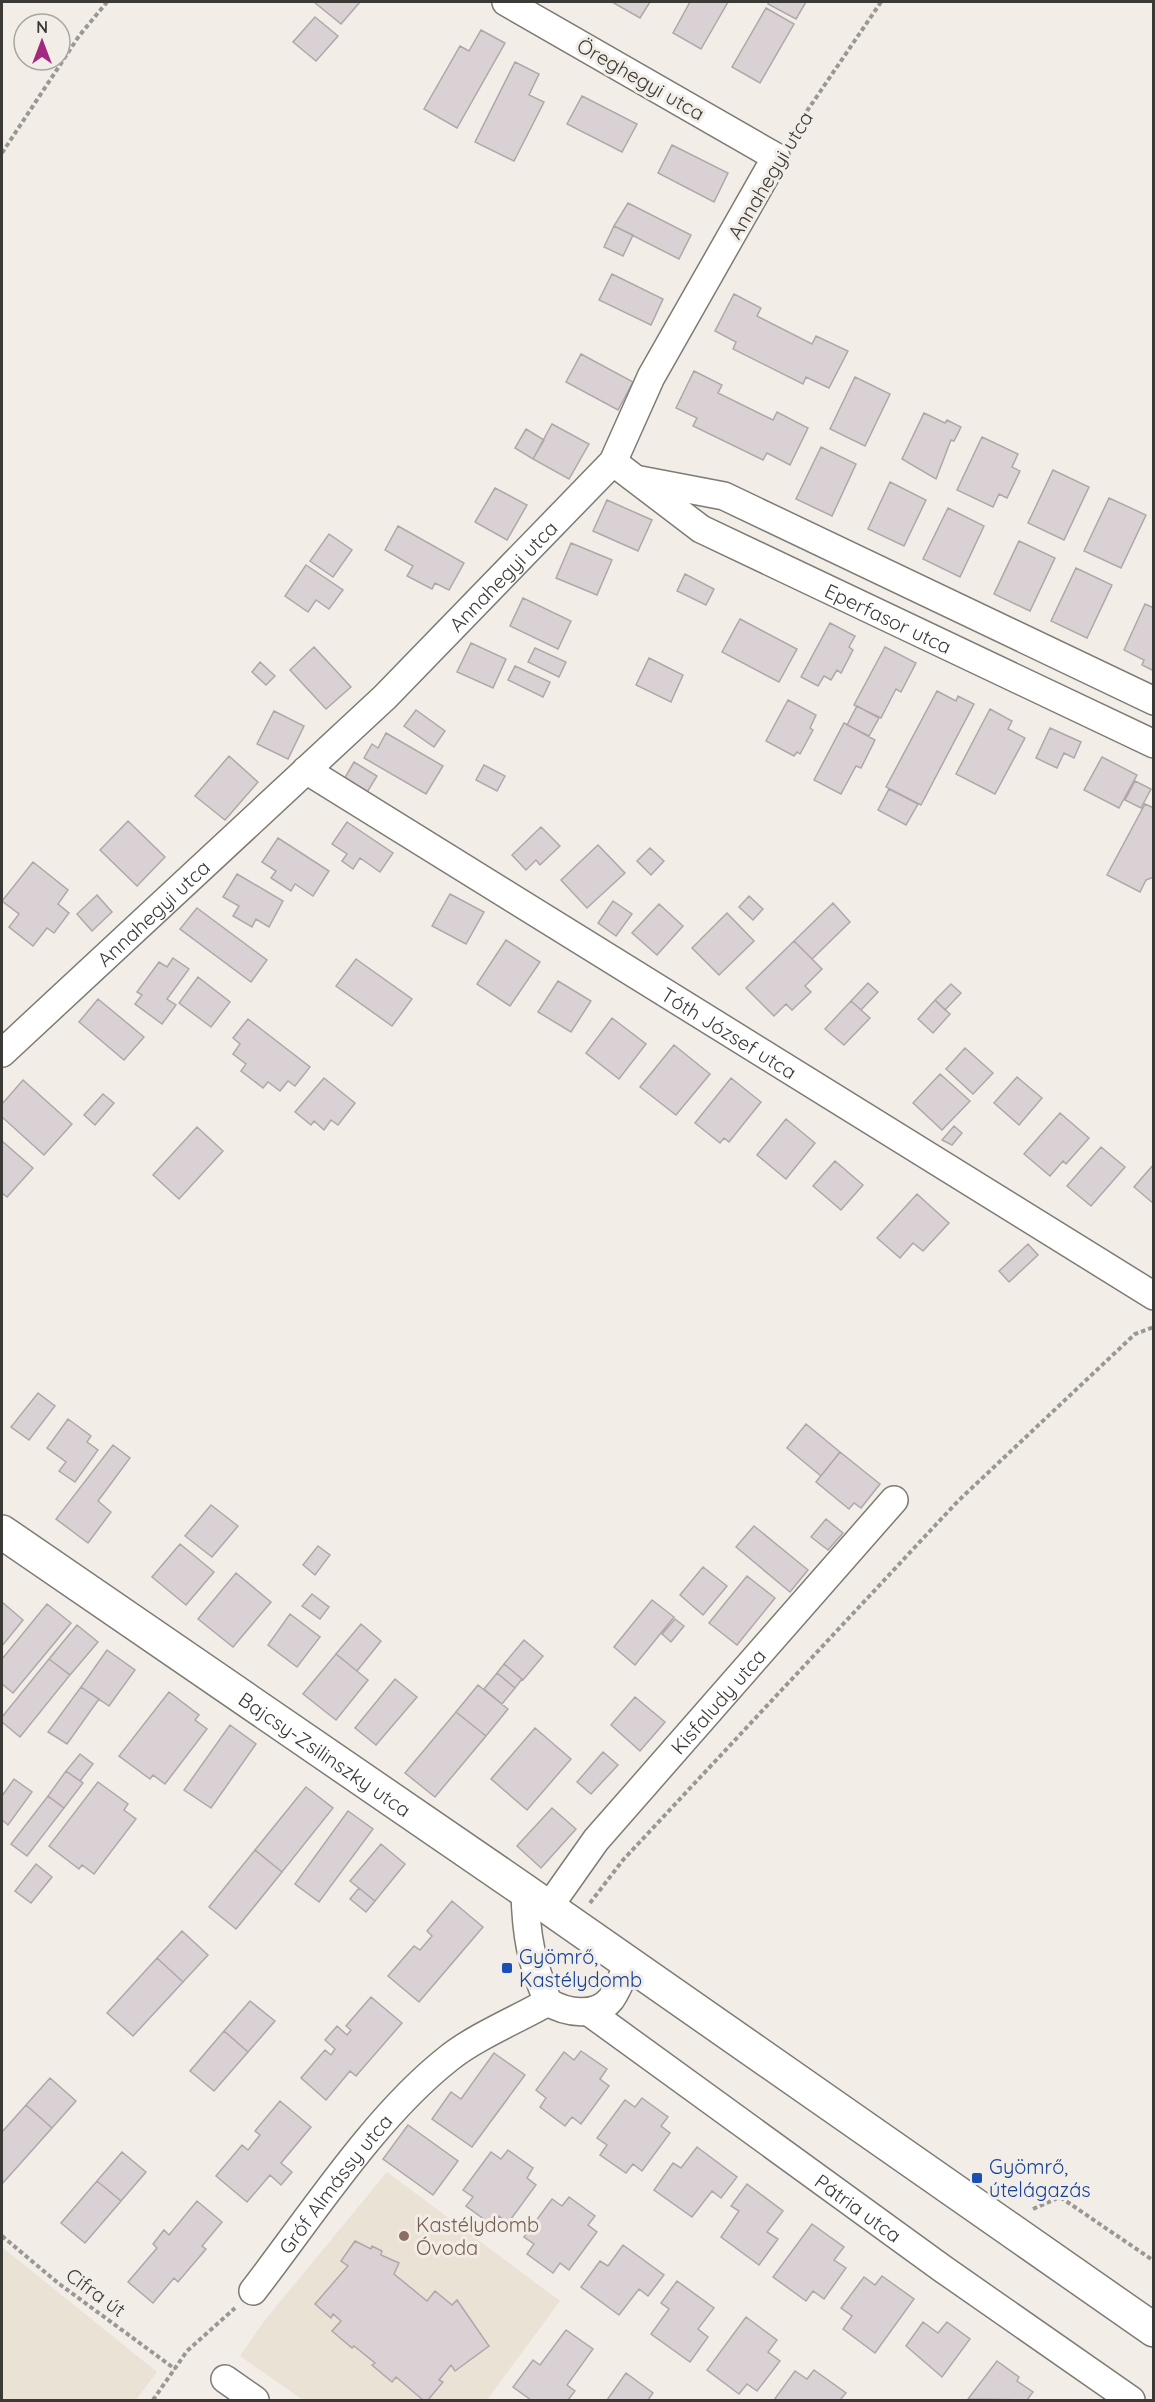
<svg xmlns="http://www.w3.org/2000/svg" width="1155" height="2402" font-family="Quicksand,sans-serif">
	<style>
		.built { fill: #e9e2d5 }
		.building { fill: #d9d1d3; stroke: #afa7a9; stroke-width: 1.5 }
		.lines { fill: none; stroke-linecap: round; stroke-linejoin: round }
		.minor-casing { stroke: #7e7b74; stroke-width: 30 }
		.secondary-casing { stroke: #7e7b74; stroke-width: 36 }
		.path { stroke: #9b9893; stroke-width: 4; stroke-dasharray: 4.5 3; stroke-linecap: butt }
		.minor { stroke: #fff; stroke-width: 27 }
		.secondary { stroke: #fff; stroke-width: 33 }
		.transit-dot { fill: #1a4fb4; stroke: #f2eee7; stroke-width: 2 }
		.education-dot { fill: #8d6e63; stroke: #f2eee7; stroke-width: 2 }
		.labels { text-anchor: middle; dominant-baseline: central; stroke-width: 6; stroke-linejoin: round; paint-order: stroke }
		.street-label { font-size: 20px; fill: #3b3a37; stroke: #f2eee7 }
		.transit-label { font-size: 20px; fill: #164399; stroke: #f2eee7; text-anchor: start }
		.education-label { font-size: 20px; fill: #785e54; stroke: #f2eee7; text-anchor: start }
	</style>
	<rect width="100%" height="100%" fill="#f2eee7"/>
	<path class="built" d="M387,2172L560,2301L487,2400H303L240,2356L265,2320Z
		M2,2247L157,2372L136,2400H2Z"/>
	<path class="building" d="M314,2H360L341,24Z
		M612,2H650L640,18Z
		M690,2H728L701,49L673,33Z
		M769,2H806L796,19L768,4Z
		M766,8L794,24L760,83L732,67Z
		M315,17L338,36L316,61L293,42Z
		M481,30L505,43L457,128L424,109L460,46L469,51Z
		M515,62L539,74L529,95L544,102L514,161L475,142Z
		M582,96L637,124L622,152L567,124Z
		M672,145L728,173L714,202L658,173Z
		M628,203L691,235L679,259L614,226Z
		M614,226L633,235L623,256L604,247Z
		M612,274L663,299L651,325L599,300Z
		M734,294L761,308L757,316L812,344L816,336L848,351L829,388L806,377L803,384L733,349L736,342L715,331Z
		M581,354L633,382L618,410L566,382Z
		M694,371L722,385L718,393L773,420L777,412L808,428L790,465L767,453L763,460L693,426L697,418L676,408Z
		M855,377L890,394L865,446L830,429Z
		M924,413L945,423L947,420L961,427L954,441L951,440L936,479L902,459Z
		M552,424L589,444L569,479L533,459Z
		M526,429L544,440L533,459L515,448Z
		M982,437L1018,454L1012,467L1020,471L1007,498L999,494L993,507L957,490Z
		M821,447L856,464L832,516L796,499Z
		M1053,470L1089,487L1064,540L1028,523Z
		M890,482L926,500L904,546L868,529Z
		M495,488L527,505L507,540L475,522Z
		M1109,498L1146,515L1121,568L1084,551Z
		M607,500L652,520L638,551L593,531Z
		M948,508L984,526L960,577L923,559Z
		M398,526L464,563L449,590L435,583L432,589L407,576L413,566L385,550Z
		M329,534L352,550L333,577L310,561Z
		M1019,541L1055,558L1030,611L994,594Z
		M571,543L612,560L597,595L556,578Z
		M306,565L343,590L329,609L316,600L308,612L285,596Z
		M1076,568L1112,585L1087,638L1051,621Z
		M685,574L714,589L706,605L677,591Z
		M523,598L571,621L558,649L510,626Z
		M1145,604L1154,608V671L1142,665L1144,660L1124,650Z
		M740,619L797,649L779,682L722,652Z
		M830,623L855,636L849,647L853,650L841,673L837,670L831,680L824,676L818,686L801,677Z
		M471,643L506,659L493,688L457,672Z
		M314,647L351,687L326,709L290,670Z
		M885,647L916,663L901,692L896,689L881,718L854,705Z
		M535,648L566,662L559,677L528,662Z
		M649,658L683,675L671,702L636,685Z
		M260,662L275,676L266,685L252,672Z
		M515,666L550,682L543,697L508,680Z
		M937,691L956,701L958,696L974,704L921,805L886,787Z
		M788,700L816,715L810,728L813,730L800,754L797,752L794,756L766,741Z
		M857,706L879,718L869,736L847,725Z
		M990,709L1012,721L1008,729L1025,738L995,794L956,774Z
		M416,710L445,731L434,747L404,726Z
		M274,711L304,726L288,759L257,744Z
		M844,723L875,740L861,768L856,766L841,794L814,780Z
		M1050,728L1081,742L1074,758L1064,753L1057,768L1036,758Z
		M386,733L443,766L426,794L364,758L372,744L378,748Z
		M229,756L258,782L225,820L195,796Z
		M1102,757L1137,775L1119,808L1084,790Z
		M354,762L377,776L366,794L343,781Z
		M484,765L505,776L497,791L476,780Z
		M1135,781L1151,789L1141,808L1125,800Z
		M889,789L918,804L906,825L878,810Z
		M1145,804L1154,808V877L1146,880L1140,892L1107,875Z
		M128,821L165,857L137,886L100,850Z
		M347,822L393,853L380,872L360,858L353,869L342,861L347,854L332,844Z
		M541,827L560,846L540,865L536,860L526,870L512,855Z
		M278,838L329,871L313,896L295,884L291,891L271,878L276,871L262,862Z
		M598,845L625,873L587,908L561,880Z
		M650,848L664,861L651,875L637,861Z
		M33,862L68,890L58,904L69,913L54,933L47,928L33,946L9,927L19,914L2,901Z
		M237,874L283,901L269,927L256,919L252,927L233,916L239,906L223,897Z
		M450,894L484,912L466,944L432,926Z
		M97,895L112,912L92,931L77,914Z
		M749,896L763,909L753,920L739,907Z
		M613,901L632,914L616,936L598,923Z
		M833,903L850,922L812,959L794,941Z
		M659,904L683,926L657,955L632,933Z
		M197,908L267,960L251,982L180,929Z
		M727,913L754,941L719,975L692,948Z
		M506,940L540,962L510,1006L477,984Z
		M794,941L822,969L805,986L811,992L792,1010L786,1004L774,1016L746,988Z
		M173,958L189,969L167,999L176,1005L162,1024L135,1004L142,995L137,992L159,962L167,967Z
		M356,959L412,999L392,1026L336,986Z
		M198,977L230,1002L211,1027L179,1003Z
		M558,981L591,1001L571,1032L538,1012Z
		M868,983L878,992L861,1010L851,1001Z
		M951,984L961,993L945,1010L935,1000Z
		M98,999L144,1037L124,1060L79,1022Z
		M935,1000L950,1014L933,1033L918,1019Z
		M851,1001L870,1018L844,1045L825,1029Z
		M612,1018L646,1044L619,1079L586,1053Z
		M248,1019L310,1067L295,1086L288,1081L280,1091L268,1082L263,1088L241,1071L246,1064L233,1054L240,1044L233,1038Z
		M674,1045L710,1074L676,1115L640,1087Z
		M965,1048L993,1073L973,1094L946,1069Z
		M940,1074L970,1101L942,1130L913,1103Z
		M1017,1077L1042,1098L1019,1125L994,1103Z
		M324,1078L355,1103L338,1125L331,1120L324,1130L314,1121L311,1125L295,1112Z
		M731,1078L761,1102L729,1142L724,1138L720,1143L695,1123Z
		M23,1080L72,1124L44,1155L2,1117V1104Z
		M103,1094L114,1103L95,1125L84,1115Z
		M1060,1113L1089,1138L1066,1164L1063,1161L1050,1176L1024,1154Z
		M786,1119L815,1143L786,1179L757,1155Z
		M954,1126L962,1133L952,1145L942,1140Z
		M197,1127L223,1151L179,1199L153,1175Z
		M2,1141L33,1168L7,1197L2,1193Z
		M1101,1147L1125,1167L1091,1206L1067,1186Z
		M835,1161L863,1185L841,1210L813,1186Z
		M1154,1164V1204L1134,1187Z
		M917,1194L949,1223L923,1251L913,1243L900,1258L877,1238Z
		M1028,1244L1038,1255L1009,1282L999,1271Z
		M38,1393L55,1406L29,1440L11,1427Z
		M68,1419L91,1436L87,1442L98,1450L75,1482L59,1471L66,1462L47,1448Z
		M806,1424L840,1452L821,1476L787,1448Z
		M113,1445L130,1458L98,1501L111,1512L88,1543L56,1519Z
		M840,1452L880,1484L861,1508L854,1503L849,1509L816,1482Z
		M211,1505L238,1526L212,1557L185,1536Z
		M826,1519L843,1533L828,1550L811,1537Z
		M754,1526L808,1570L790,1592L736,1547Z
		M180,1544L214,1572L186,1605L152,1577Z
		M318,1546L330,1555L315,1575L303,1565Z
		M703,1567L727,1586L703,1615L680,1595Z
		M236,1573L271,1602L233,1647L198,1619Z
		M747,1576L775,1598L737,1645L709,1623Z
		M312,1594L329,1607L320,1619L302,1606Z
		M652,1600L674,1617L635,1665L614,1647Z
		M2,1602L23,1620L2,1646Z
		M47,1604L71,1623L13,1693L2,1684V1659Z
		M290,1614L320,1637L297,1667L268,1645Z
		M675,1619L684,1626L671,1642L662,1634Z
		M361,1624L381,1641L357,1671L336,1654Z
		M77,1625L98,1642L70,1675L49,1659Z
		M524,1640L543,1656L523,1680L504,1664Z
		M107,1650L135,1670L109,1706L81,1687Z
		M336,1654L368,1680L336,1720L303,1694Z
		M49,1659L70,1675L20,1737L2,1722V1717Z
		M504,1664L522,1679L515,1688L497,1673Z
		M497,1673L515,1688L502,1704L484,1689Z
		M395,1679L417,1697L376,1745L355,1728Z
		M478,1685L508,1709L486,1736L456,1712Z
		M81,1687L99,1699L67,1744L48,1732Z
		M169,1692L199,1715L195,1720L207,1729L165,1784L153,1775L150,1779L119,1756Z
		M635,1697L665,1722L640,1751L611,1725Z
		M456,1712L486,1736L435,1797L405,1773Z
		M230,1725L256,1744L211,1808L184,1790Z
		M535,1728L571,1759L527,1810L491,1779Z
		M603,1752L618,1765L591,1794L577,1782Z
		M80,1754L93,1764L80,1781L66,1771Z
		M66,1771L83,1783L64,1808L48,1796Z
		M14,1779L32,1792L8,1825L2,1820V1796Z
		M98,1782L128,1804L124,1810L136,1819L94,1874L82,1865L79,1869L49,1846Z
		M306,1787L333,1808L282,1872L255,1850Z
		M48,1796L64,1808L27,1856L11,1844Z
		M552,1808L576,1829L541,1868L517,1846Z
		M348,1811L373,1829L319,1902L295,1884Z
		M381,1844L405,1864L375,1901L350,1881Z
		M255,1850L282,1872L236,1929L209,1907Z
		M36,1864L52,1877L31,1903L15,1891Z
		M359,1888L375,1901L366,1912L350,1899Z
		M452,1901L483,1927L419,2002L388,1976L414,1946L420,1950L432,1936L427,1931Z
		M182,1931L208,1955L183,1982L157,1958Z
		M157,1958L183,1982L133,2036L107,2013Z
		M371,1997L402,2023L356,2076L350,2071L326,2100L301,2078L325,2050L331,2055L335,2049L325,2040L337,2026L347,2035L351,2030L346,2026Z
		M250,2001L275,2021L248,2052L224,2031Z
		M224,2031L248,2052L214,2091L190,2071Z
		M581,2051L607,2069L600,2079L609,2086L581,2124L572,2117L565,2126L540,2107L546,2098L536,2090L564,2052L574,2060Z
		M494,2053L525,2075L472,2147L432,2119L451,2092L461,2099Z
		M50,2078L76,2101L52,2128L26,2105Z
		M642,2098L668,2117L661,2126L670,2133L642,2171L633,2164L626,2173L600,2155L607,2145L597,2138L625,2100L635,2107Z
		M280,2101L311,2127L281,2163L292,2172L281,2185L270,2175L247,2202L216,2176L242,2145L248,2150L260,2135L255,2131Z
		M26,2105L52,2128L2,2184V2132Z
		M408,2125L458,2161L433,2195L383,2159Z
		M697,2147L737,2177L721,2198L712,2191L692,2217L654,2190L673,2163L681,2168Z
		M508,2150L533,2168L527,2178L536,2185L508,2223L499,2216L492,2225L466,2206L473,2197L463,2190L491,2152L501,2159Z
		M122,2152L146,2172L121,2201L97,2181Z
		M97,2181L121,2201L85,2243L61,2223Z
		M747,2184L783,2211L767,2232L778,2239L759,2265L721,2237L739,2211L731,2206Z
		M569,2197L595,2216L588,2225L597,2232L569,2270L560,2263L553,2273L527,2254L534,2244L524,2237L552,2199L562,2206Z
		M197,2201L222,2222L202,2246L206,2249L178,2282L174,2278L153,2303L128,2282L157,2248L153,2244L164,2230L169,2235Z
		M812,2224L844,2247L834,2260L846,2268L824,2299L813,2291L806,2301L773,2277Z
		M355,2241L371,2249L372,2246L382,2251L381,2255L399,2263L394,2274L427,2301L435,2291L452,2305L457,2300L489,2346L455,2371L451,2365L439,2380L443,2382L428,2400H423L396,2377L392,2382L372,2365L375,2363L354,2346L352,2348L332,2331L341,2321L333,2314L331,2318L315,2304L348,2266L341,2261Z
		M623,2245L664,2275L648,2296L639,2289L619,2315L581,2287L600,2261L608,2266Z
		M882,2276L914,2299L875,2353L843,2329L852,2316L841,2308L864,2277L875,2285Z
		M677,2281L714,2308L698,2329L708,2337L690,2362L651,2334L669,2309L661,2303Z
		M746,2317L777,2340L768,2352L780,2361L757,2391L747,2384L739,2394L707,2370Z
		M923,2322L938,2333L947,2322L970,2339L942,2377L906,2346Z
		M566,2330L593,2349L567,2385L575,2391L568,2400H531L513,2387L533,2360L540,2365Z
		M997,2361L1019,2377L1017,2381L1033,2392L1027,2400L968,2399Z
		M814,2370L846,2393L840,2400H774L795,2371L807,2379Z
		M626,2373L653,2393L648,2400H607Z"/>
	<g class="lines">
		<defs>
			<g id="minor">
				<path id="s1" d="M613,462L701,529L1154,744"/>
				<path d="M640,480L724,496L1154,701"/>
				<path id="s2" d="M306,770L1154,1296"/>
				<path id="s3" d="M2,1053L385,697L613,462L651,377L776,157L506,2"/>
				<path d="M525,1891C526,1936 531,1961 548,2002C566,2013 596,2018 611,1999C618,1989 623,1975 628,1964"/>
				<path id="s4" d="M548,1908L596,1840L894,1500"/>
				<path id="s5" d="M589,2012L943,2269L1131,2400"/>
				<path id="s6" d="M253,2291C311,2216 375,2116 449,2058C475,2037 518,2019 548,2002"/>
				<path d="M225,2379L255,2400"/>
			</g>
			<g id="secondary">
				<path id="s7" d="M2,1532L525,1891L1154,2330"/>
			</g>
		</defs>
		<use href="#minor" class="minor-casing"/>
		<use href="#secondary" class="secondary-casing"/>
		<path class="path" d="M790,136L881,2
			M2,153L79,36L107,2
			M590,1903L623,1860L958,1501L1135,1334L1154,1327
			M1033,2209L1060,2197L1154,2261
			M2,2236L58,2283L175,2369
			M153,2400L187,2351L235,2308"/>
		<use href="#minor" class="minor"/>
		<use href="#secondary" class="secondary"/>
	</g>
	<g class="transit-dot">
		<rect x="501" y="1962" width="12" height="12" rx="3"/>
		<rect x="971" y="2172" width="12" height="12" rx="3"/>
	</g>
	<circle class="education-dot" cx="404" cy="2236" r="6"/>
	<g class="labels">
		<g class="street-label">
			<text transform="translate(641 79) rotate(30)">Öreghegyi utca</text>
			<text transform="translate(770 175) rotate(-59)">Annahegyi utca</text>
			<text stroke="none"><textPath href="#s3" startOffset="692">Annahegyi utca</textPath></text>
			<text stroke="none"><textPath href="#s1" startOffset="318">Eperfasor utca</textPath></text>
			<text stroke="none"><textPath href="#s3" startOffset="206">Annahegyi utca</textPath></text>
			<text stroke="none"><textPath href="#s2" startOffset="498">Tóth József utca</textPath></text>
			<text stroke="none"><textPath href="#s4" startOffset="268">Kisfaludy utca</textPath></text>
			<text stroke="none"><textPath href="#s7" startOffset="392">Bajcsy-Zsilinszky utca</textPath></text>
			<text stroke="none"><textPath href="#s6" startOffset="135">Gróf Almássy utca</textPath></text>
			<text stroke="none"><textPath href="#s5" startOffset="333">Pátria utca</textPath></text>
			<text transform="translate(96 2292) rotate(36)">Cifra út</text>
		</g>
		<g class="transit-label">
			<text x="519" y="1956">Gyömrő,<tspan x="519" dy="23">Kastélydomb</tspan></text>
			<text x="989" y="2166">Gyömrő,<tspan x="989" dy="23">útelágazás</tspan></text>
		</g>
		<g class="education-label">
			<text x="416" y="2224">Kastélydomb<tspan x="416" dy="23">Óvoda</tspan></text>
		</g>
	</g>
	<rect width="1155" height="2402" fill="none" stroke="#3b3a37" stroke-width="6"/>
	<g transform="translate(42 42)"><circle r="28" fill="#f2eee7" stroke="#a9a6a1" stroke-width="1.5"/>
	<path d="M0-4.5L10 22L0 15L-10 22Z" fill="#a32980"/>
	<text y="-9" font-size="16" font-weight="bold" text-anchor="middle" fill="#3b3a37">N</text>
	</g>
</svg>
